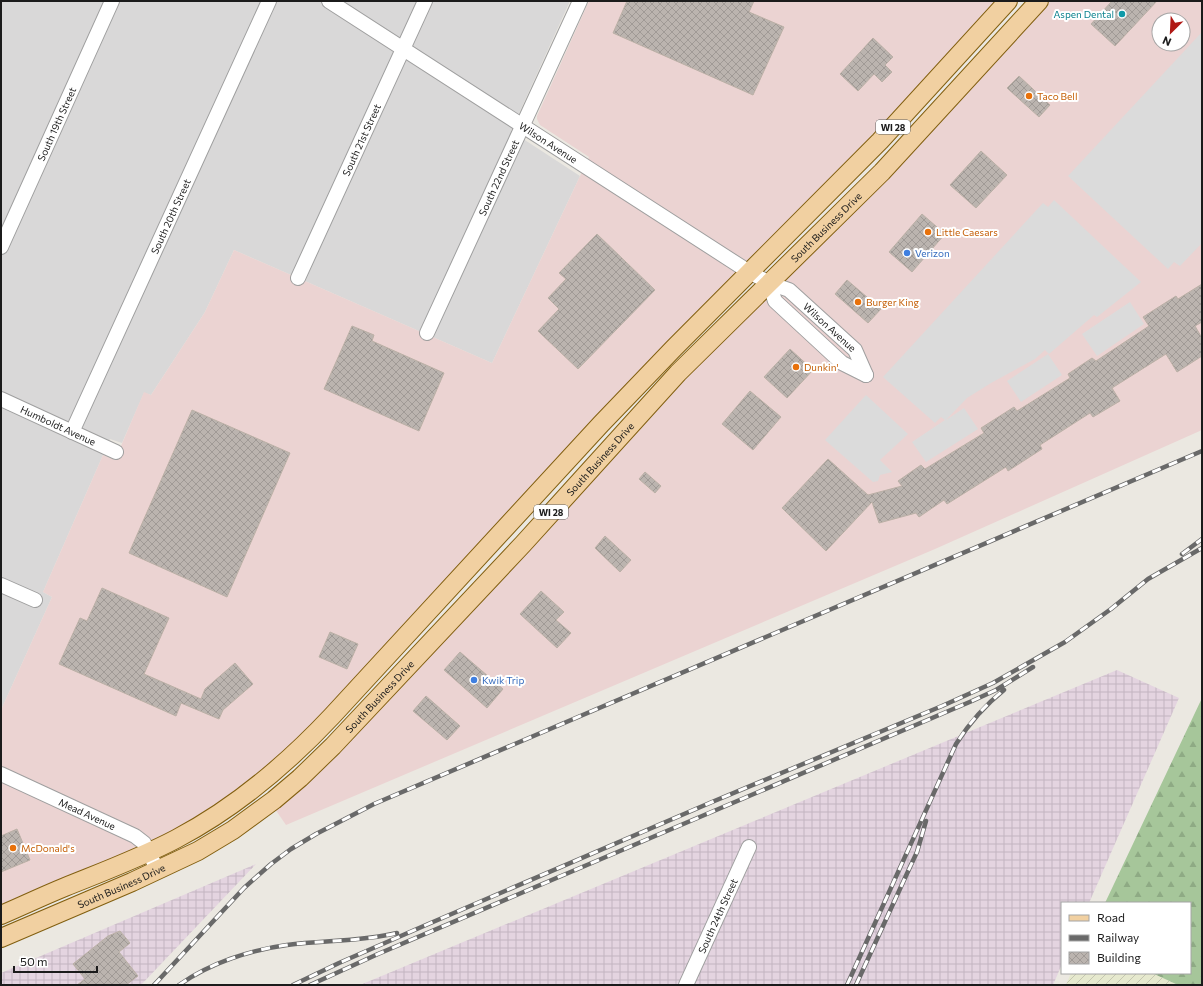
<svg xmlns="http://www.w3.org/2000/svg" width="1203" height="986" font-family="Commissioner,sans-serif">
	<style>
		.residential { fill: #d9d8d8 }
		.commercial { fill: #ebd3d2; fill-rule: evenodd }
		.industrial { fill: url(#industrial-grid) }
		.farmland { fill: url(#farmland-furrows) }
		.forest { fill: url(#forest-firs) }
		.parking { fill: #dbdbdb }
		.building { fill: url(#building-cross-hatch); stroke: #bbb0a6 }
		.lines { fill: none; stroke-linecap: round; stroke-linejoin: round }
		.minor-casing { stroke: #9f9f9f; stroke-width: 16 }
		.major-casing { stroke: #825f10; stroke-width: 20 }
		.minor { stroke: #fff; stroke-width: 14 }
		.major { stroke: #f1d0a1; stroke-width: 18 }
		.rail-casing { stroke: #696969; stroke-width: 4.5 }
		.rail { stroke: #fff; stroke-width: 3; stroke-dasharray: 9; stroke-linecap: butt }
		.culture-dot { fill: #0f9aa8; stroke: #fff; stroke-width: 1.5 }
		.food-dot { fill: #e8710a; stroke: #fff; stroke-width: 1.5 }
		.shop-dot { fill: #3f7fe0; stroke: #fff; stroke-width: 1.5 }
		.labels { text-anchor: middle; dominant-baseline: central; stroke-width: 4; stroke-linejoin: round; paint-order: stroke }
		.shield { fill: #fff; stroke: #5f5f5f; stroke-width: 1 }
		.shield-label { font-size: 9px; font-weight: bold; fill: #1b1b1b }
		.culture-label { font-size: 10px; fill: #0d838f; stroke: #fff; text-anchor: end }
		.food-label { font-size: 10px; fill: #c56008; stroke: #fff; text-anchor: start }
		.street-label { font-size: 10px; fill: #1b1b1b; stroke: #fff }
		.shop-label { font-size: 10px; fill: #366cbe; stroke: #fff; text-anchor: start }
	</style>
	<defs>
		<pattern id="industrial-grid" width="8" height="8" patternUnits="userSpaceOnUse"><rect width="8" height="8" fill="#e4d4e0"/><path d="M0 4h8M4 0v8" fill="none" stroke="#c3b5c0"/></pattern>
		<pattern id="farmland-furrows" width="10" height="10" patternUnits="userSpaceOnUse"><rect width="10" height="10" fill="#e6e9ce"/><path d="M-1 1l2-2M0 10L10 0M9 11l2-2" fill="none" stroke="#c5c7b0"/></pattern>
		<pattern id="forest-firs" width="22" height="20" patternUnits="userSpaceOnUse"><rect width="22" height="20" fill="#a6c69a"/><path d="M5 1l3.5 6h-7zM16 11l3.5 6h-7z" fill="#8eaa84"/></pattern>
		<pattern id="building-cross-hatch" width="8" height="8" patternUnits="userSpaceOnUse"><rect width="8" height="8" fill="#bbb4af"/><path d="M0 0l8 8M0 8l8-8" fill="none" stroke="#a09a96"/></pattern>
	</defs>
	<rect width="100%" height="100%" fill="#ebe8e1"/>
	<path class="residential" d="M1,1H570L511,131L580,176L492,363L234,250L205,312L151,395L144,393L122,443L110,439L43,592L52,597L1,710Z"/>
	<path class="commercial" d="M589,1H999L867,143L291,751L185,828L1,910V710L52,597L43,592L103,455L115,460L144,392L151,395L205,312L234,250L492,363L589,157L540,125L537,119V116Z
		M1046,1H1202V430L935,549L286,825L275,809L616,451L751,312ZM1159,20H1183V44H1159Z"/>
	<path class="industrial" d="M1117,670L1179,698L1089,903H1062V964L1053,985H360Z
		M256,864L141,985H1V973Z"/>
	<path class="farmland" d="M1071,973H1152L1178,985H1066Z"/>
	<path class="forest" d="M1202,698V985H1178L1152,973H1190V903H1105Z"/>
	<path class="parking" d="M1202,32V243L1180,266L1174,262L1168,269L1068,176Z
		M1054,200L1141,282L1097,317L1094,315L1049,354L1045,350L1035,359L991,383L967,398L946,420L964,408L978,429L926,462L912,442L945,420L941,417L935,423L883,377L1043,203L1048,207Z
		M1130,302L1144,324L1097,356L1082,334Z
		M1048,354L1062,375L1021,402L1007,381Z
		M866,395L908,434L880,460L892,472L880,475L878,481L873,482L825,440Z"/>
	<path class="building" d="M627,1H754L749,12L784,27L753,95L613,33Z
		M1112,1H1157L1115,46L1091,24Z
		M873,38L893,57L885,65L892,72L882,82L874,74L858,91L840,74Z
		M1019,76L1050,105L1039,117L1007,88Z
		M981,151L1007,175L976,208L950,185Z
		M922,214L945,234L912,272L889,252Z
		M597,234L655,290L578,369L538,331L559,309L548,298L566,279L559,273Z
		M847,280L881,309L868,323L835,294Z
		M1202,284V322L1195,326L1202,338V356L1177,372L1166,354L1112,388L1120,401L1093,417L1090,413L1040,445L1042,449L1008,471L1006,467L947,504L944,500L919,517L916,513L879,523L872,502L826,551L782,508L828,459L868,495L902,486L898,481L921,465L925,469L984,433L981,428L1014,407L1017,411L1070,378L1068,374L1092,358L1096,361L1149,326L1143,317L1176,296L1178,299Z
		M352,326L374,335L372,341L444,373L419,431L324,389Z
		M790,349L813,370L787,398L764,377Z
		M750,391L781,417L753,450L722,424Z
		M192,410L290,453L227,597L129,553Z
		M645,472L661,486L655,493L639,479Z
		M605,536L631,560L620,572L595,548Z
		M102,588L169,618L144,674L201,699L205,689L235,663L253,684L223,710L219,719L181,703L176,716L59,664L80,618L87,621Z
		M541,591L564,612L556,620L571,633L557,648L520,614Z
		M330,632L358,644L347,669L319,657Z
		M460,652L503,689L487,708L444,670Z
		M426,696L460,726L447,740L413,711Z
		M17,829L30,860L1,872V836Z
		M120,931L130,943L119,952L138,976L126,985H77L85,979L73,964L108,936Z"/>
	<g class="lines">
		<defs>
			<g id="minor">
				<path id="s1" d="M329,1L743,268L769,283L789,290L855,350L866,375"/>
				<path id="s2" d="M1,247L112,1"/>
				<path id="s3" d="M298,278L425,1"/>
				<path d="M769,283L775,301L842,363L866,375"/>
				<path id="s4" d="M427,333L580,1"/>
				<path id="s5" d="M1,399L116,452"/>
				<path id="s6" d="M72,432L269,1"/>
				<path d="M1,585L35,600"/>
				<path id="s7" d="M1,774L135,836L144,843L158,871"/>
				<path id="s8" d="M686,985L749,847"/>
			</g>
			<g id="major">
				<path d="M1,915C22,906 43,896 65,887C102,872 140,858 176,839C235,808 286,765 332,716L601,424L674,348L880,141L1008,1"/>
				<path id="s9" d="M1,938L132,882L198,851L233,830L274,800L300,778L333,746L523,544L678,373L882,172L1039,1"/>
			</g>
		</defs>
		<use href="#minor" class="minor-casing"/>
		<use href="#major" class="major-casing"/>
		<use href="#minor" class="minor"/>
		<use href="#major" class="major"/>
		<defs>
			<path id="rail" d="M1182,554L1202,539
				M154,985L244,888L271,864L291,849L316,834L374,804L1202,451
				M179,985C210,963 250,950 287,945C324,940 360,942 397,933
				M293,985L339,963L426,925L712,802L942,706L993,683L1065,642L1111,609L1148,579L1202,548
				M310,985L378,954L972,701L996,690L1033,667
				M847,985L956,744C970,722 984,706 1004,690
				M856,985L910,867L917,852L926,821"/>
		</defs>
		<use href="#rail" class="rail-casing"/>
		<use href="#rail" class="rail"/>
	</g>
	<circle class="culture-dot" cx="1122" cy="14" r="4"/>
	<g class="food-dot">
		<circle cx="1029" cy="96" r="4"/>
		<circle cx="928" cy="232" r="4"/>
		<circle cx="858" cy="302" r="4"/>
		<circle cx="796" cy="367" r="4"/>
		<circle cx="13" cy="848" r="4"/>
	</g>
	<g class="shop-dot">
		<circle cx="907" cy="253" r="4"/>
		<circle cx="474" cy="680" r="4"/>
	</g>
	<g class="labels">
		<g class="shield">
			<rect x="876" y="120" width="34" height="14" rx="3"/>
			<rect x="534" y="505" width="34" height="14" rx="3"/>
		</g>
		<g class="shield-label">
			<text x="893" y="127">WI 28</text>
			<text x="551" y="512">WI 28</text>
		</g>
		<g class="culture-label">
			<text x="1114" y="14">Aspen Dental</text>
		</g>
		<g class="food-label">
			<text x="1037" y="96">Taco Bell</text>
			<text x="936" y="232">Little Caesars</text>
			<text x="866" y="302">Burger King</text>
			<text x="804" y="367">Dunkin'</text>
			<text x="21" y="848">McDonald's</text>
		</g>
		<g class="street-label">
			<text stroke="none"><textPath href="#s2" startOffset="135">South 19th Street</textPath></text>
			<text stroke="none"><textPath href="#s3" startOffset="152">South 21st Street</textPath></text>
			<text stroke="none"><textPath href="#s1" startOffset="261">Wilson Avenue</textPath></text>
			<text stroke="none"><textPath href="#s4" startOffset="171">South 22nd Street</textPath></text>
			<text stroke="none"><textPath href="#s6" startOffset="237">South 20th Street</textPath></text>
			<text stroke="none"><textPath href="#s9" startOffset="1103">South Business Drive</textPath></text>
			<text stroke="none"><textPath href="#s1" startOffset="599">Wilson Avenue</textPath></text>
			<text stroke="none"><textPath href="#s5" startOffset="63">Humboldt Avenue</textPath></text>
			<text stroke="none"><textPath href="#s9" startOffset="779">South Business Drive</textPath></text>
			<text stroke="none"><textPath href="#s9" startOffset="455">South Business Drive</textPath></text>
			<text stroke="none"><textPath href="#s7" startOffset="95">Mead Avenue</textPath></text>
			<text stroke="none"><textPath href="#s9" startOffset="131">South Business Drive</textPath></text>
			<text stroke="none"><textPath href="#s8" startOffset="76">South 24th Street</textPath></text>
		</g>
		<g class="shop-label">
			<text x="915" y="253">Verizon</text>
			<text x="482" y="680">Kwik Trip</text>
		</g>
	</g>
	<rect width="1203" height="986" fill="none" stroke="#1b1b1b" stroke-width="4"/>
	<rect x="1061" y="902" width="130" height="72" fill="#ffffff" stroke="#a4a4a4"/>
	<rect x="1069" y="915" width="20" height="6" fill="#f1d0a1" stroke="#a4a4a4"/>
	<text x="1097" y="922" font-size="12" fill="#1b1b1b">Road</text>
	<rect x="1069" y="935" width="20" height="6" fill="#696969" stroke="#a4a4a4"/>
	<text x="1097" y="942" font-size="12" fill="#1b1b1b">Railway</text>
	<rect x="1069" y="952" width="20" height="12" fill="url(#building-cross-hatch)" stroke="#a4a4a4"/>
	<text x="1097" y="962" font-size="12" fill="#1b1b1b">Building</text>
	<g transform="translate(1171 32) rotate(204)"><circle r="19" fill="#ffffff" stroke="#a4a4a4"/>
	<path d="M0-3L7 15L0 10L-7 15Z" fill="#b01915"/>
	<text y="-6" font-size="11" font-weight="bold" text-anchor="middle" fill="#1b1b1b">N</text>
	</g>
	<path d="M14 966v6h83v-6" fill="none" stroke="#1b1b1b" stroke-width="2"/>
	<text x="20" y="966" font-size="12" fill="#1b1b1b" stroke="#ffffff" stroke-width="3" paint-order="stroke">50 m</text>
</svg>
